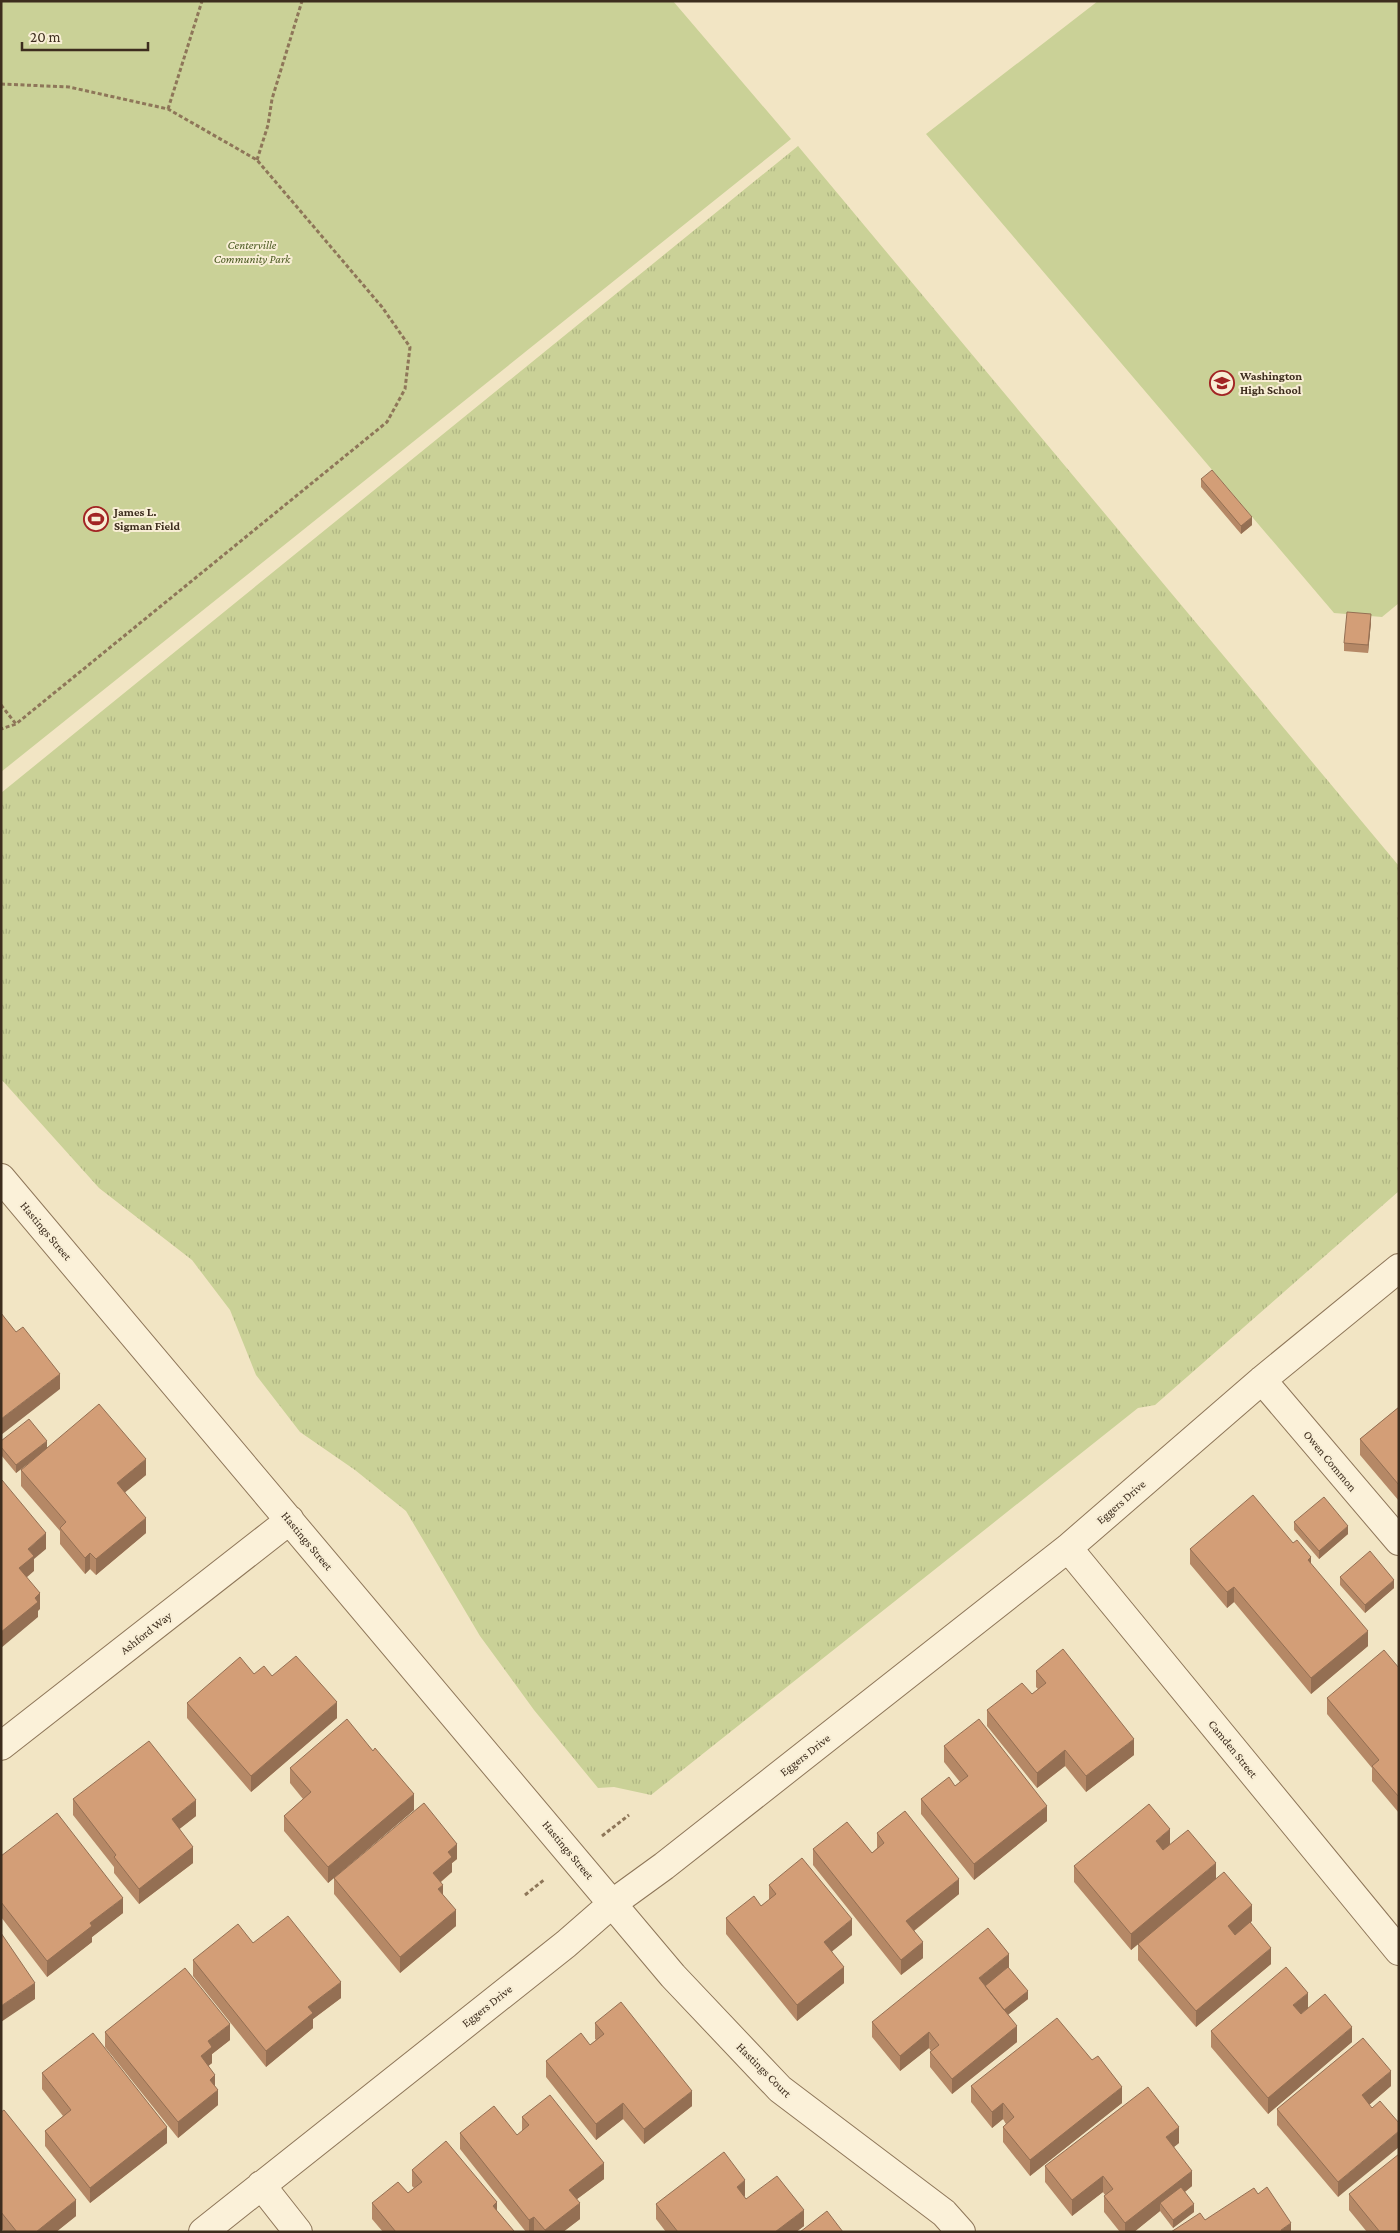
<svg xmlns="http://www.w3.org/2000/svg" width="1400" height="2233" font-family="'Crimson Pro',serif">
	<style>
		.grass { fill: url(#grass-tufts) }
		.green { fill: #cad197 }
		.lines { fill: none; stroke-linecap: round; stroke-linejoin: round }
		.street-casing { stroke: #8e7659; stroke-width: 30 }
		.path { stroke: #8e7659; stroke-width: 3; stroke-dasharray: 4 2.5; stroke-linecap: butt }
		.street { stroke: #fbf1d9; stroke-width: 28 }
		.wall { fill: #b58866 }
		.shaded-wall { fill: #946f53 }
		.building { fill: #d39e77; stroke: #946f53 }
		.labels { text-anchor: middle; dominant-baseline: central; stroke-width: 4; stroke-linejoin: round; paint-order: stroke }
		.park-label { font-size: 12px; font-style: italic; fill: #4c5b23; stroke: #f8eed5 }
		.poi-label { font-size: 12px; font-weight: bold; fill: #3d2d1e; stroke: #f8eed5; text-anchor: start }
		.street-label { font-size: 12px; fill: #3d2d1e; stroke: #f8eed5 }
	</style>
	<defs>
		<pattern id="grass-tufts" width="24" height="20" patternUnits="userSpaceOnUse" patternTransform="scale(1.25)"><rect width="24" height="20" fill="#cad197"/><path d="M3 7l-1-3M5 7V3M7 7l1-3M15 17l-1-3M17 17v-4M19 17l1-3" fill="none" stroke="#aeb482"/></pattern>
	</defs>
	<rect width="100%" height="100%" fill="#f2e5c4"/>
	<path class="grass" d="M798,146L1399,866V1191L1155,1405L1138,1408L651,1795L614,1787L598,1788L534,1710L480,1636L406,1511L355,1470L300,1432L256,1375L230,1310L192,1260L99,1188L1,1079V793Z"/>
	<path class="green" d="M1,1H673L791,139L1,772Z
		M1098,1H1399V603L1382,617L1334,613L926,134Z"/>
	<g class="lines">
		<defs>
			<path id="street" d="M1,1178L673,1976L780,2089L944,2213L961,2232
				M1262,1380L1399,1541
				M1068,1548L1399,1951
				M1,1746L290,1520
				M261,2185L298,2232
				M203,2232L566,1944L613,1903L664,1866L1068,1548L1262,1380L1399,1268"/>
		</defs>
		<use href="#street" class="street-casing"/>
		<path class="path" d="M1,84L69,87L168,109L257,160L382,307L410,347L405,389L387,422L16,724L1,729
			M168,109L202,1
			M257,160L268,125L272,99L302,1
			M1,705L16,724
			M602,1836L629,1815
			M525,1895L545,1879"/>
		<use href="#street" class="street"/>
	</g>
	<path class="wall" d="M1201,479L1252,525L1241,534L1201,487Z
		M1371,622L1368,653L1344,651V643Z
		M1399,1407V1501L1360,1455V1439Z
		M1,1441L47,1448L146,1475L125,1492L146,1533L96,1575L90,1569L85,1574L60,1544V1531L21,1486V1470L35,1458L16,1473L1,1455Z
		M1294,1522L1348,1534L1319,1559L1294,1530Z
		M1190,1549L1311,1564L1368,1646L1311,1694L1234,1602L1227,1608L1190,1564Z
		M1340,1577L1394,1588L1365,1613L1340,1585Z
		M1399,1668V1813L1372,1781V1768L1327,1714V1698Z
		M1036,1671L1134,1755L1086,1792L1065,1766L1037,1788L987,1726V1710L1032,1694L1038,1689L1036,1687Z
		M254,1674L272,1676L337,1718L251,1792L187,1718V1703Z
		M944,1746L1047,1821L974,1880L921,1814V1799L955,1786L960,1782L944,1762Z
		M290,1768L414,1810L328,1883L284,1831V1816L303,1799L290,1783Z
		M73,1799L196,1816L179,1829L193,1863L139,1904L114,1873V1867L73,1815Z
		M877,1833L959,1894L914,1931L923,1958L901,1975L813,1865V1849L872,1853L877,1848Z
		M1170,1844L1216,1879L1252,1921L1250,1922L1271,1964L1196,2027L1138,1960V1944L1167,1920L1131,1950L1074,1882V1866Z
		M1,1856L123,1913L92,1937V1942L47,1977L1,1917Z
		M457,1859L452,1863V1872L441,1882L443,1895L456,1926L400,1973L334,1894V1878Z
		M769,1885L852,1935L832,1951L844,1983L797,2021L726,1934V1918L761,1906L769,1900Z
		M253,1943L341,1998L313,2019V2028L266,2067L193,1976V1960Z
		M1009,1969L1028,1999L1008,2014L1017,2042L952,2094L930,2067V2052L931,2051L929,2048L900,2071L872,2037V2022Z
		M595,2023L692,2106L644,2144L623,2119L596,2140L546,2077V2061L590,2045L596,2040L595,2039Z
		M1211,2031L1352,2042L1268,2114L1211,2047Z
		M105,2032L230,2040L212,2054V2063L208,2066L215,2086L218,2105L178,2138L105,2047Z
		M1092,2060L1122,2103L1030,2176L1003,2142V2127L1006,2124L1003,2119L992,2128L971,2102V2086Z
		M42,2073L167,2143L90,2203L45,2146V2131L63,2116L42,2089Z
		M1391,2086L1369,2105L1338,2197L1277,2125V2109Z
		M1,2112L76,2216L56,2232H4L1,2228Z
		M522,2117L604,2179L577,2199L580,2219L563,2232H526L460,2149V2133L517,2135L522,2131Z
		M1179,2143L1174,2147L1192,2186L1185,2192L1194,2212L1173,2228L1160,2211L1134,2232H1120L1104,2212V2196L1105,2195L1103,2192L1072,2216L1045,2182V2166Z
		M412,2170L497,2211L514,2232H383L372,2219V2203L408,2193L414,2188L412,2186Z
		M1349,2194L1399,2232H1367L1349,2210Z
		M744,2196L746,2199L804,2226L796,2232H666L656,2219V2204L745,2196Z"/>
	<path class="shaded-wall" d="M1252,517V525L1241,534V526Z
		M1371,614V622L1368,653V645Z
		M60,1374V1389L1,1435V1419Z
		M47,1441V1449L16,1473V1465Z
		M146,1459V1475L117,1499V1483Z
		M146,1518V1533L96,1575V1559Z
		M1348,1526V1534L1319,1559V1551Z
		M46,1533V1549L34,1559V1571L19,1584V1568L28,1549Z
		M90,1553V1569L85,1574V1558Z
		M1311,1557V1573L1308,1560Z
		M1394,1580V1588L1365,1613V1605Z
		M1234,1587V1602L1227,1608V1592Z
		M40,1593V1609L38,1611V1617L1,1648V1632Z
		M1368,1631V1646L1311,1694V1678Z
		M337,1702V1718L251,1792V1776Z
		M1134,1739V1755L1086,1792V1776Z
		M1065,1750V1766L1037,1788V1773Z
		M414,1794V1810L328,1883V1867Z
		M196,1800V1816L172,1835V1819Z
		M1047,1806V1821L974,1880V1864Z
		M1170,1829V1844L1156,1857V1841Z
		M457,1844V1859L452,1863V1872L433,1888V1873L448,1852Z
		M193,1847V1863L139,1904V1889Z
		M1216,1863V1879L1131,1950V1934Z
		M959,1879V1894L906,1937V1921Z
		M443,1885V1901L438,1889Z
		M123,1898V1913L92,1937V1942L47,1977V1961L90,1923Z
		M1252,1905V1921L1228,1942V1926Z
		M456,1910V1926L400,1973V1957Z
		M852,1919V1935L824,1958V1942Z
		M923,1942V1958L901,1975V1960Z
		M1271,1948V1964L1196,2027V2011Z
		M1009,1954V1970L985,1989L979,1978Z
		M844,1967V1983L797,2021V2005Z
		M341,1982V1998L313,2019V2028L266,2067V2051L308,2007Z
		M35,1983V1999L1,2022V2006Z
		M1028,1991V1999L1004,2018V2010Z
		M1308,1993V2008L1293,2021V2005Z
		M230,2024V2040L212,2054V2063L201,2072V2056L208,2041Z
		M1017,2026V2042L952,2094V2079Z
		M1352,2027V2042L1268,2114V2098Z
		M929,2032V2048L900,2071V2056Z
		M1391,2071V2086L1362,2111V2095Z
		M215,2075V2091L210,2080Z
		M1122,2087V2103L1030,2176V2160Z
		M218,2090V2105L178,2138V2122Z
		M692,2091V2106L644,2144V2129Z
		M623,2103V2119L596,2140V2124Z
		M1003,2103V2119L992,2128V2112Z
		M167,2127V2143L90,2203V2188Z
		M1179,2127V2143L1166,2153V2137Z
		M1399,2131V2147L1338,2197V2182Z
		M604,2163V2179L569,2205V2190Z
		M1192,2171V2186L1164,2208L1160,2203V2211L1134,2232H1125V2223Z
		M1103,2176V2192L1072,2216V2200Z
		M745,2180V2196L737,2203V2187Z
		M76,2200V2216L56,2232H36Z
		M497,2202V2218L493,2206Z
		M580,2203V2219L563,2232H545V2230Z
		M1194,2204V2212L1173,2228V2220Z
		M804,2210V2226L796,2232H775Z
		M534,2217V2232H529V2220Z
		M1291,2223V2232H1281V2230Z"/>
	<path class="building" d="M1212,470L1252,517L1241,526L1201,479Z
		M1347,612L1371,614L1368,645L1344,643Z
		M1,1313L16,1332L23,1327L60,1374L1,1419Z
		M99,1404L146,1459L117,1483L146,1518L96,1559L90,1553L85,1558L60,1528L66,1522L21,1470Z
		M1399,1407V1485L1360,1439Z
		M29,1419L47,1441L16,1465L1,1447V1441Z
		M2,1480L46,1533L28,1549L34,1556L19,1568L40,1593L35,1598L38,1602L1,1632V1481Z
		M1253,1495L1293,1543L1297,1540L1311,1557L1308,1560L1368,1631L1311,1678L1234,1587L1227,1592L1190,1549Z
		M1324,1497L1348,1526L1319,1551L1294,1522Z
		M1370,1551L1394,1580L1365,1605L1340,1577Z
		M1063,1649L1134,1739L1086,1776L1065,1750L1037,1773L987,1710L1022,1683L1032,1694L1046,1683L1036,1671Z
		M1384,1650L1399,1668V1797L1372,1766L1379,1760L1327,1698Z
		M296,1656L337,1702L251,1776L187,1703L240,1657L254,1674L264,1666L272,1676Z
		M347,1719L373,1751L375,1748L414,1794L328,1867L284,1816L311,1792L290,1768Z
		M979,1719L1047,1806L974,1864L921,1799L949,1777L955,1786L968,1776L944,1746Z
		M149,1741L196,1800L172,1819L193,1847L139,1889L114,1857L116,1855L73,1799Z
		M424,1803L457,1844L448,1852L452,1857L433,1873L443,1885L438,1889L456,1910L400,1957L334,1878Z
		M1149,1804L1170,1829L1156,1841L1163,1850L1188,1830L1216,1863L1131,1934L1074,1866Z
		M905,1811L959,1879L906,1921L923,1942L901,1960L813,1849L847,1822L872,1853L884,1843L877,1833Z
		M57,1813L123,1898L90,1923L92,1926L47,1961L1,1902V1856Z
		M802,1858L852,1919L824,1942L844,1967L797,2005L726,1918L754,1896L761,1906L776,1894L769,1885Z
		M1224,1872L1252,1905L1228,1926L1235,1935L1250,1922L1271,1948L1196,2011L1138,1944Z
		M288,1916L341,1982L308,2007L313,2013L266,2051L193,1960L238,1924L253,1943Z
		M988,1928L1009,1954L979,1978L1017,2026L952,2079L930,2052L939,2045L929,2032L900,2056L872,2022Z
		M1,1933L35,1983L1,2006Z
		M1008,1967L1028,1991L1004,2010L985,1986Z
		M1286,1967L1308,1993L1293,2005L1301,2014L1325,1994L1352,2027L1268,2098L1211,2031Z
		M185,1968L230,2024L208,2041L212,2047L201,2056L215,2075L210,2080L218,2090L178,2122L105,2032Z
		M621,2002L692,2091L644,2129L623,2103L596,2124L546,2061L581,2033L590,2045L604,2034L595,2023Z
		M1057,2018L1092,2060L1098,2056L1122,2087L1030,2160L1003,2127L1014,2117L1003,2103L992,2112L971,2086Z
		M93,2033L167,2127L90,2188L45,2131L71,2110L42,2073Z
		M1363,2038L1391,2071L1362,2095L1372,2108L1380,2101L1399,2123V2131L1338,2182L1277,2109Z
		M1148,2087L1179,2127L1166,2137L1192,2171L1125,2223L1104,2196L1113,2189L1103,2176L1072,2200L1045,2166Z
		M550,2095L604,2163L569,2190L580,2203L545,2230L534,2217L529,2220L460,2133L494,2106L517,2135L529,2125L522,2117Z
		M4,2110L76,2200L36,2232H17L1,2212V2112Z
		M446,2141L497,2202L493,2206L514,2231L513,2232H396L372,2203L398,2182L408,2193L422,2182L412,2170Z
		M724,2152L745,2180L737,2187L746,2199L777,2176L804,2210L775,2232H678L656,2204Z
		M1399,2154V2232H1380L1349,2194Z
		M1181,2187L1194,2204L1173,2220L1160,2203Z
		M1267,2187L1291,2223L1281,2230L1282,2232H1171L1200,2213L1205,2220L1254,2188L1258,2194Z
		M827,2211L843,2232H800Z"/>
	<defs>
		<symbol id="school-ring" viewBox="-11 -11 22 22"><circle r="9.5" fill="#f8eed5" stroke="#a22424" stroke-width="1.5"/><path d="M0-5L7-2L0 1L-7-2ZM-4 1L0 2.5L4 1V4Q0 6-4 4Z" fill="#a22424"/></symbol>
		<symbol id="stadium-ring" viewBox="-11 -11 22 22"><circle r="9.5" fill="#f8eed5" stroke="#a22424" stroke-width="1.5"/><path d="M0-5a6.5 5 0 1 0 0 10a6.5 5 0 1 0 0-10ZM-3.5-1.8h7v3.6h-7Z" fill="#a22424"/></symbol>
	</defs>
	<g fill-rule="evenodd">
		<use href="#school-ring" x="1208" y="369" width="28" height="28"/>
		<use href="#stadium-ring" x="82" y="505" width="28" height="28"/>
	</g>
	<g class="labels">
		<g class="park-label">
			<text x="252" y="245">Centerville<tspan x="252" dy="14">Community Park</tspan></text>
		</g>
		<g class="poi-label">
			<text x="1240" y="376">Washington<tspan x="1240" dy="14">High School</tspan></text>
			<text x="114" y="512">James L.<tspan x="114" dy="14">Sigman Field</tspan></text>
		</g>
		<g class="street-label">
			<text transform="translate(46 1231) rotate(50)">Hastings Street</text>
			<text transform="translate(1330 1461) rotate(50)">Owen Common</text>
			<text transform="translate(1121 1502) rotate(-41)">Eggers Drive</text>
			<text transform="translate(307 1541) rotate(50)">Hastings Street</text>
			<text transform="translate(146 1633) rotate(-38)">Ashford Way</text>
			<text transform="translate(1233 1749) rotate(51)">Camden Street</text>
			<text transform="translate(805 1755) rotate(-38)">Eggers Drive</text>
			<text transform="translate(568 1850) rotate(50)">Hastings Street</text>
			<text transform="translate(487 2006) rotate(-38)">Eggers Drive</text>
			<text transform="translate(764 2070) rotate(45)">Hastings Court</text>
		</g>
	</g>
	<rect width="1400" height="2233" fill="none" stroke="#3d2d1e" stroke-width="5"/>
	<path d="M22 42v8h126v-8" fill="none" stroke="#3d2d1e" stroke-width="2.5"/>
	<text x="30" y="42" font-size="15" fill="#3d2d1e" stroke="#f8eed5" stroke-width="4" paint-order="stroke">20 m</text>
</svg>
